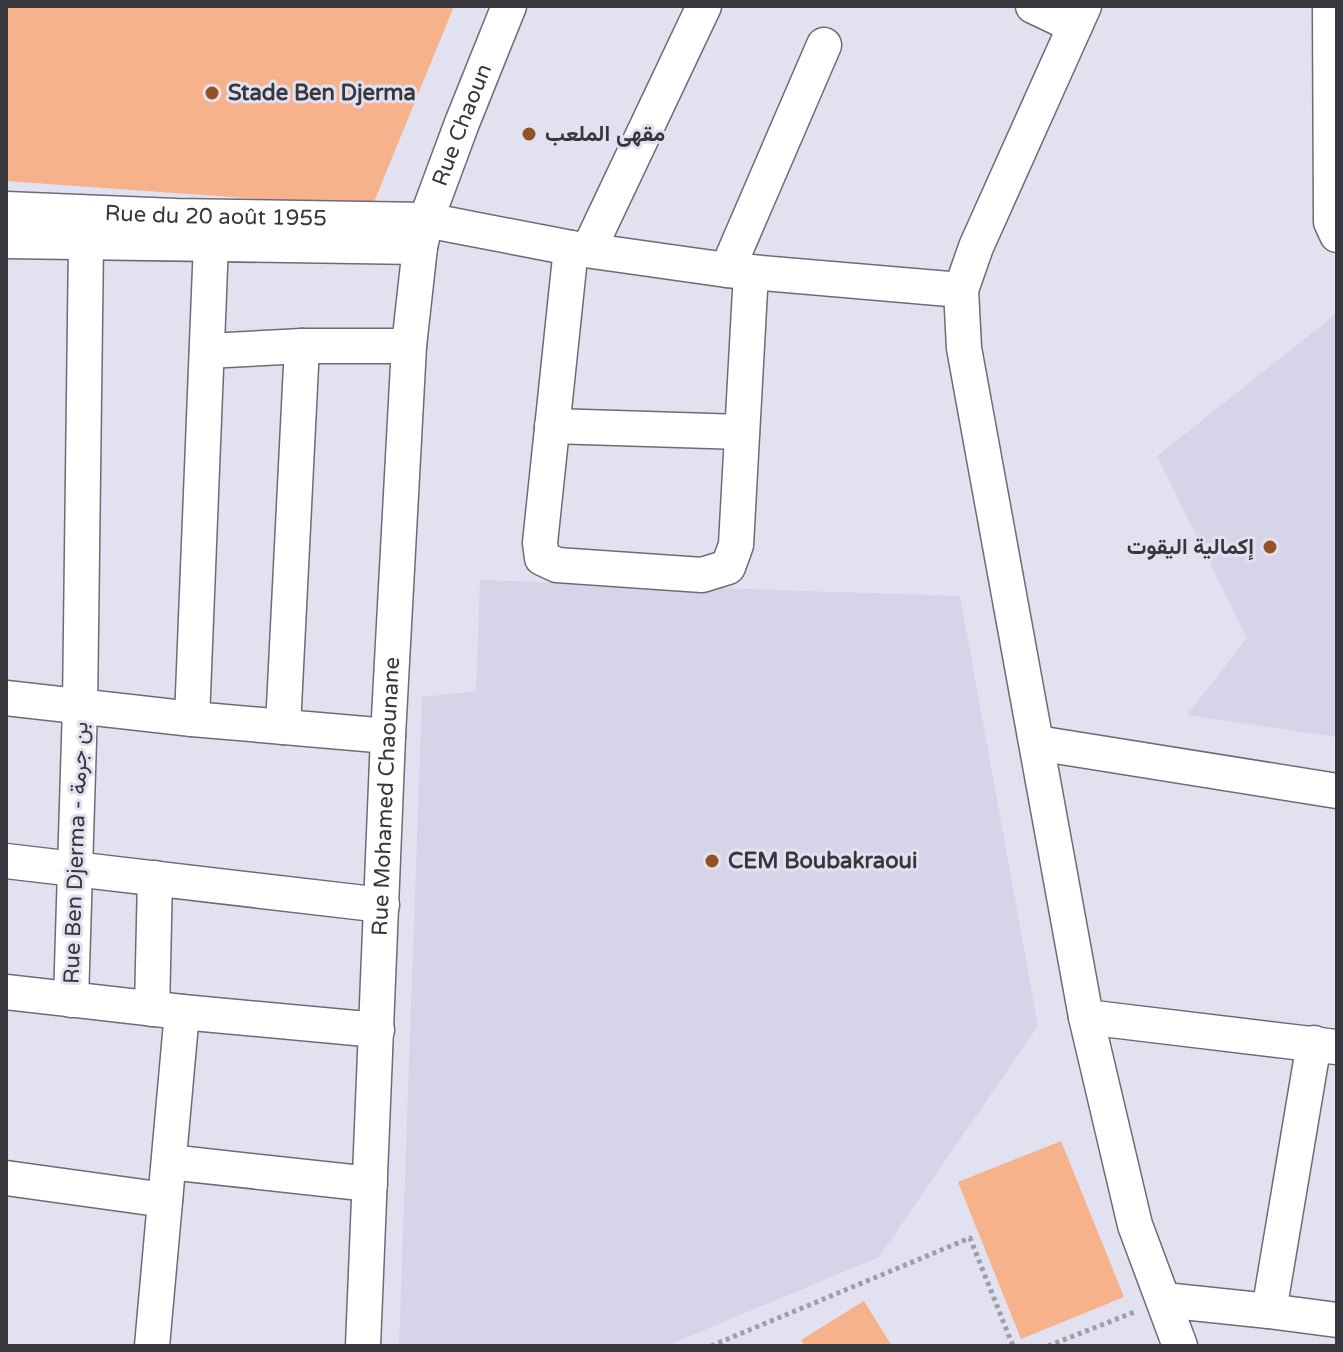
<svg xmlns="http://www.w3.org/2000/svg" width="1343" height="1352" font-family="'Varela Round',Vazirmatn,sans-serif">
	<style>
		.built { fill: #d6d4e9 }
		.pitch { fill: #f5b28b }
		.lines { fill: none; stroke-linecap: round; stroke-linejoin: round }
		.minor-casing { stroke: #6d6b78; stroke-width: 37 }
		.path { stroke: #9e9da8; stroke-width: 5; stroke-dasharray: 4 4; stroke-linecap: butt }
		.minor { stroke: #fff; stroke-width: 34 }
		.poi-dot { fill: #955124; stroke: #e2e1f0; stroke-width: 3 }
		.labels { text-anchor: middle; dominant-baseline: central; stroke-width: 6; stroke-linejoin: round; paint-order: stroke }
		.poi-label { font-size: 22px; font-weight: bold; fill: #38373d; stroke: #e2e1f0; text-anchor: start }
		.street-label { font-size: 22px; fill: #38373d; stroke: #e2e1f0 }
	</style>
	<rect width="100%" height="100%" fill="#e2e1f0"/>
	<path class="built" d="M1337,313V737L1187,715L1247,638L1157,456Z
		M480,580L960,596L1038,1026L879,1257L666,1346H399L422,697L476,691Z"/>
	<path class="pitch" d="M6,6H454L372,207L6,181Z
		M1061,1141L1124,1297L1021,1339L958,1182Z
		M864,1301L892,1346H805L801,1340Z"/>
	<g class="lines">
		<defs>
			<g id="minor">
				<path d="M1033,6L1075,26"/>
				<path d="M1084,6L976,247L961,290L964,348L1086,1017L1135,1225L1180,1346"/>
				<path d="M1330,6L1331,222L1337,235"/>
				<path id="s1" d="M6,209L176,216L426,220L571,248L727,270L961,290"/>
				<path d="M6,241L420,247"/>
				<path d="M571,248L540,543L542,558L557,565L702,575L728,567L736,545L751,272"/>
				<path d="M589,249L704,6"/>
				<path d="M727,270L824,45"/>
				<path d="M207,351L302,346H409"/>
				<path d="M552,426L742,432"/>
				<path d="M6,698L192,719L388,736"/>
				<path d="M192,719L211,243"/>
				<path d="M283,727L302,346"/>
				<path d="M1037,743L1337,791"/>
				<path d="M6,861L382,905"/>
				<path d="M6,992L182,1012L377,1030"/>
				<path d="M71,1000L80,707L86,242L87,214"/>
				<path d="M152,1009L155,878"/>
				<path d="M1086,1017L1336,1047"/>
				<path d="M169,1162L370,1184"/>
				<path d="M6,1178L165,1200"/>
				<path d="M1164,1300L1269,1311L1337,1320"/>
				<path d="M1269,1311L1314,1043"/>
				<path d="M152,1346L182,1012"/>
				<path id="s2" d="M363,1346L388,736L409,346L420,247L426,220L462,123L509,6"/>
			</g>
		</defs>
		<use href="#minor" class="minor-casing"/>
		<path class="path" d="M711,1346L970,1238L1013,1346
			M1048,1346L1137,1311"/>
		<use href="#minor" class="minor"/>
	</g>
	<g class="poi-dot">
		<circle cx="212" cy="93" r="8"/>
		<circle cx="529" cy="134" r="8"/>
		<circle cx="1270" cy="547" r="8"/>
		<circle cx="712" cy="861" r="8"/>
	</g>
	<g class="labels">
		<g class="poi-label">
			<text x="228" y="93">Stade Ben Djerma</text>
			<text x="545" y="134">مقهى الملعب</text>
			<text x="1254" y="547" text-anchor="end">إكمالية اليقوت</text>
			<text x="728" y="861">CEM Boubakraoui</text>
		</g>
		<g class="street-label">
			<text stroke="none"><textPath href="#s2" startOffset="1230">Rue Chaoun</textPath></text>
			<text stroke="none"><textPath href="#s1" startOffset="210">Rue du 20 août 1955</textPath></text>
			<text stroke="none"><textPath href="#s2" startOffset="550">Rue Mohamed Chaounane</textPath></text>
			<text transform="translate(76 853) rotate(-88)">Rue Ben Djerma - بن جرمة</text>
		</g>
	</g>
	<rect width="1343" height="1352" fill="none" stroke="#38373d" stroke-width="16"/>
</svg>
